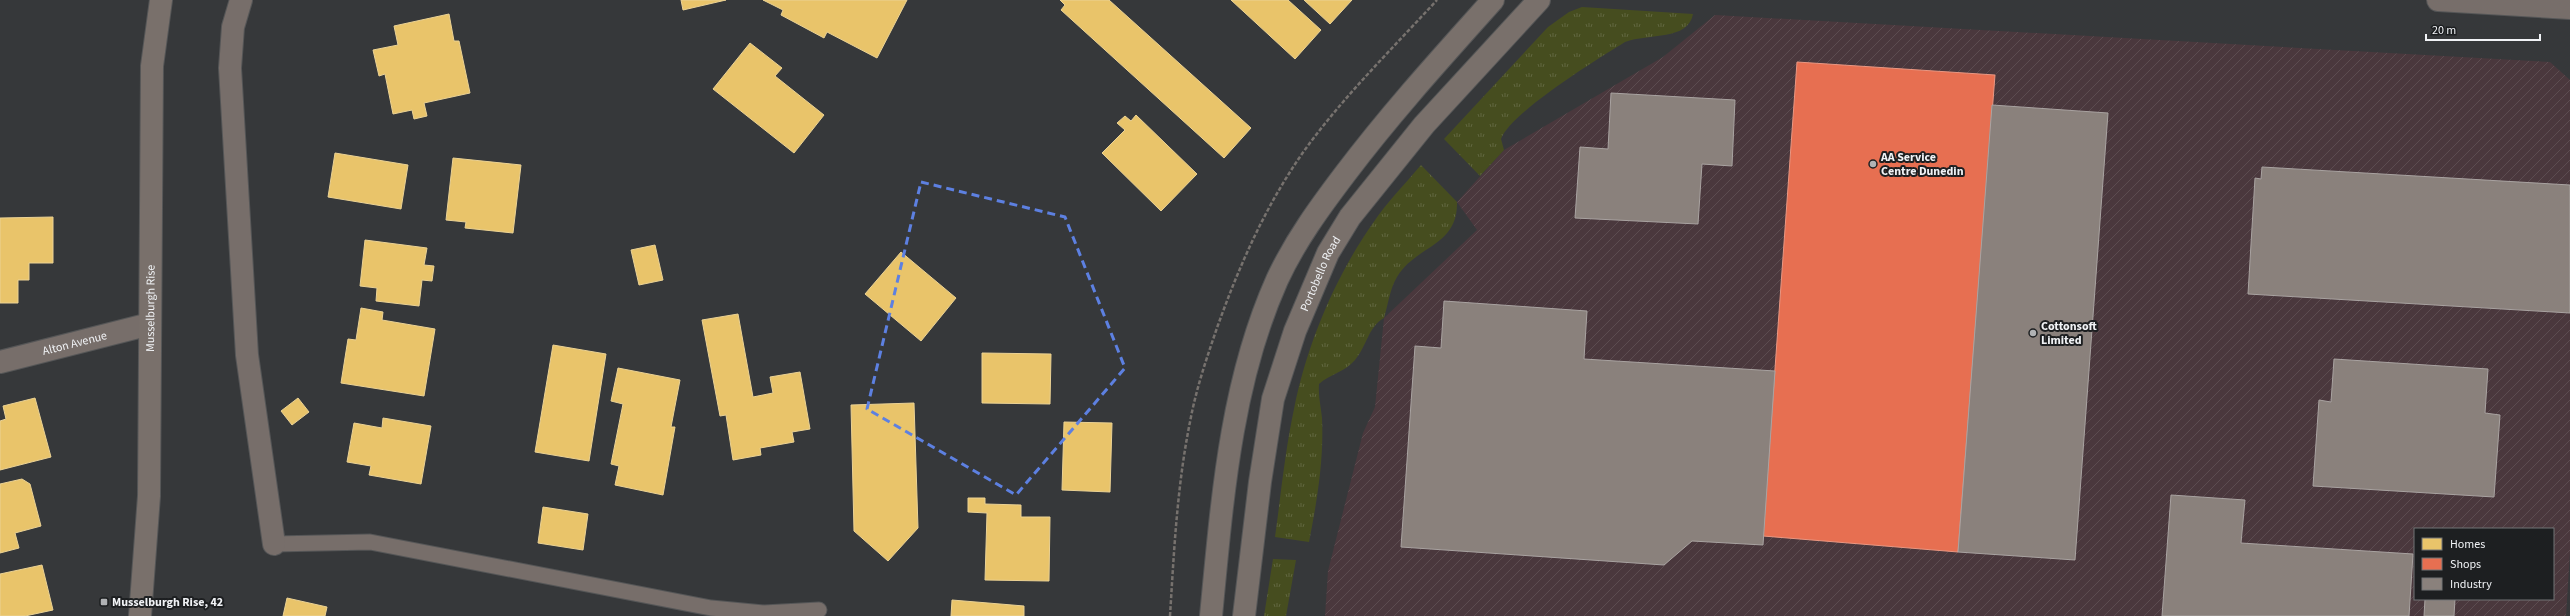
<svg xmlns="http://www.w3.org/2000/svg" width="2570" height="616" font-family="'Source Sans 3',sans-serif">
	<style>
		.industrial { fill: url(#industrial-furrows); fill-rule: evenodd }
		.grass { fill: url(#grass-tufts) }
		.homes { fill: #e9c46a; stroke: #ebd294 }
		.shops { fill: #e76f51; stroke: #ea9782 }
		.industry { fill: #8a817c; stroke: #a9a3a1 }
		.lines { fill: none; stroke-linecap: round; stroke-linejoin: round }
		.service-casing { stroke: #555657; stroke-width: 17 }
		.minor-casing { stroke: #555657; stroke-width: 24 }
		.secondary-casing { stroke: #555657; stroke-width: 24 }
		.path { stroke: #77726e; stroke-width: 2.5; stroke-dasharray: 4 2; stroke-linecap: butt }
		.service { stroke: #776e6a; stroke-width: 15 }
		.minor { stroke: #776e6a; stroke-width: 22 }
		.secondary { stroke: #79706b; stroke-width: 22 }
		.marked { fill: none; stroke: #5d80e1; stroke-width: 3; stroke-dasharray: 8 5; stroke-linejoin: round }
		.poi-dot { fill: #b0b2b4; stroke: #1d1f21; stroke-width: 1.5 }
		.labels { text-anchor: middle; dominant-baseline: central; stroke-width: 4; stroke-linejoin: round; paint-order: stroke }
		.poi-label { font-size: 12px; font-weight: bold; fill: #f1f3f6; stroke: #1d1f21; text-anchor: start }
		.street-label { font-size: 12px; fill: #f1f3f6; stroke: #1d1f21 }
	</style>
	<defs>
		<pattern id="industrial-furrows" width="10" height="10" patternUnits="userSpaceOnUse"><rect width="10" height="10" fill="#4a383d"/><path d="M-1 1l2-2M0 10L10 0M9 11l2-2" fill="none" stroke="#5c4c50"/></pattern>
		<pattern id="grass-tufts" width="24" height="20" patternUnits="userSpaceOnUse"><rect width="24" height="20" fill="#464d1f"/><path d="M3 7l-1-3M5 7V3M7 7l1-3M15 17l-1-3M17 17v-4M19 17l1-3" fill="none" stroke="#616740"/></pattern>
	</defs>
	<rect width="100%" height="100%" fill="#36383a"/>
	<path class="industrial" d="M1715,15L2550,62L2570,80V552L2566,616H1325L1328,571L1363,433L1375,407L1384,318L1477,230L1457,202L1504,150L1663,57ZM2415,529H2553V599H2415Z"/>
	<path class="grass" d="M1582,7L1693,14C1688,41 1649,33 1625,42C1599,58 1510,113 1501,139L1504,150L1480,176L1444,139L1548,27L1569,12Z
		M1421,165L1457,202C1458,247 1416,245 1397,277C1390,288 1388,305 1384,318C1368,327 1367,346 1355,360C1345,372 1330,374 1319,384C1318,396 1321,407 1322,418C1324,460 1317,501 1309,542L1275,537C1281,494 1285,451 1294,409C1307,344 1335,277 1373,223C1387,202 1405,184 1421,165Z
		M1273,559L1296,560L1286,616H1264Z"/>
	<path class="homes" d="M681,0H726L683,10Z
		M763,0H907L877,58L827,32L824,38L781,15L783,10Z
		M1060,0H1109L1251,128L1224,158L1061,10L1065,5Z
		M1231,0H1288L1321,30L1295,59Z
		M1304,0H1352L1330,24Z
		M449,14L454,41H459L470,93L424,103L427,116L414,119L412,110L393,114L385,74L379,76L373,50L398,45L394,26Z
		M750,43L782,68L775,76L824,115L794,153L713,89Z
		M1136,115L1197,174L1161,211L1102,153L1125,130L1117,123L1125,116L1131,121Z
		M335,153L408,165L401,209L328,197Z
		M453,158L521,165L513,233L465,228L466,222L446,220Z
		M53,217V263H29V280H18V303H0V218Z
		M365,240L427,248L424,265L434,266L432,281L422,280L419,306L376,301L377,288L360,286Z
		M655,245L663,280L639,285L631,250Z
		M901,252L956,298L921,341L865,294Z
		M361,308L383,312L382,320L435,329L424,396L341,383L348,339L356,340Z
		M738,314L753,397L773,393L770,377L800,372L810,429L792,432L794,442L760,448L761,455L733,460L726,415L720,416L702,320Z
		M553,345L606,354L589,461L535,452Z
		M982,353L1051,354L1050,404L982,403Z
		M618,368L680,380L671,427H675L663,495L615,485L619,466L611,464L623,404L611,401Z
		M35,398L51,457L0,470V421L6,419L3,406Z
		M298,398L309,412L292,425L281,411Z
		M914,403L918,528L888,561L854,531L851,405Z
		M383,418L431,426L421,484L369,475L371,466L347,462L354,423L382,428Z
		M1064,422L1112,423L1110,492L1062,490Z
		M22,479L30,484L41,526L15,533L19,548L0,553V484Z
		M968,498H985V504L1021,505V517H1050L1049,581L985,580L987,513L968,512Z
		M543,507L588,514L583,550L538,543Z
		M42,565L53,610L25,616H0V574Z
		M287,598L327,607L325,616H283Z
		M952,600L1024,606V616H951Z"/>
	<path class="shops" d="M1797,62L1995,75L1958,552L1763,536Z"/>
	<path class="industry" d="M1611,93L1735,100L1732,166L1702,164L1698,224L1575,218L1580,147L1608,149Z
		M1992,105L2108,113L2075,560L1958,552Z
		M2262,167L2570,185V313L2248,294L2255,178L2261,179Z
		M1444,301L1587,311L1584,359L1775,371L1763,545L1692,541L1664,565L1401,547L1415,346L1441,348Z
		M2334,359L2488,369L2485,413L2500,415L2494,497L2313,486L2319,400L2331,402Z
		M2171,495L2245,500L2241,543L2413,554L2409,616H2162Z
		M2425,599H2455L2454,616H2424Z"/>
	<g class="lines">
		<defs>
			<path id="service" d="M274,544L370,542L711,608L764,613L819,610"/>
			<g id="minor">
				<path d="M241,0L233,27L230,68L247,355L274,544"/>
				<path d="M2438,0L2570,8"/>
				<path id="s1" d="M0,362L150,324"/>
			</g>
			<g id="secondary">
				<path id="s2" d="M140,616L149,496L152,66L161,0"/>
				<path d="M1211,616C1222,503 1230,385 1277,280C1295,241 1320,207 1345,174C1391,113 1442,57 1493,0"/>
				<path id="s3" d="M1244,616L1260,482L1273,399L1295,331L1328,253L1350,217L1424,125L1539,0"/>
			</g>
		</defs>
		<use href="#service" class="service-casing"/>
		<use href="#minor" class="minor-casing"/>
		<use href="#secondary" class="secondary-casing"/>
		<path class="path" d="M1170,616C1174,552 1177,486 1190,422C1196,389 1207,357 1218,325C1240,264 1266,205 1304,151C1343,97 1392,49 1437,0"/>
		<use href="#service" class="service"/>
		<use href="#minor" class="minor"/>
		<use href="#secondary" class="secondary"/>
	</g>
	<path class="marked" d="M921,182L1065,217L1125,368L1016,495L867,409Z"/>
	<g class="poi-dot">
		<circle cx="1873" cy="164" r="4"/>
		<circle cx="2033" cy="333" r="4"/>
		<rect x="100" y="598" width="8" height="8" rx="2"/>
	</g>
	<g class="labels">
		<g class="poi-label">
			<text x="1881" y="157">AA Service<tspan x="1881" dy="14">Centre Dunedin</tspan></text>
			<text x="2041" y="326">Cottonsoft<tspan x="2041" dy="14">Limited</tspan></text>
			<text x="112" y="602">Musselburgh Rise, 42</text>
		</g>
		<g class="street-label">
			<text stroke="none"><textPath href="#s3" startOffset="353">Portobello Road</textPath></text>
			<text stroke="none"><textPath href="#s2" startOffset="308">Musselburgh Rise</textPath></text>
			<text stroke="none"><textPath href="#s1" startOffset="77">Alton Avenue</textPath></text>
		</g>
	</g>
	<rect x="2414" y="528" width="140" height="72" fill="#1d1f21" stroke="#727476"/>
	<rect x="2422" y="538" width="20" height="12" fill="#e9c46a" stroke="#727476"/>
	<text x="2450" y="548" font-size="12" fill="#f1f3f6">Homes</text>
	<rect x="2422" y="558" width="20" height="12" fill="#e76f51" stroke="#727476"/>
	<text x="2450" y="568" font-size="12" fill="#f1f3f6">Shops</text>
	<rect x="2422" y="578" width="20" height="12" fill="#8a817c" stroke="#727476"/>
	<text x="2450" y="588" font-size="12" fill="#f1f3f6">Industry</text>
	<path d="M2426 34v6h114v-6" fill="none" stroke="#f1f3f6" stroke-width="2"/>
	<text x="2432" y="34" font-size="12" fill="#f1f3f6" stroke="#1d1f21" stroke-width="3" paint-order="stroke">20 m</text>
</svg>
